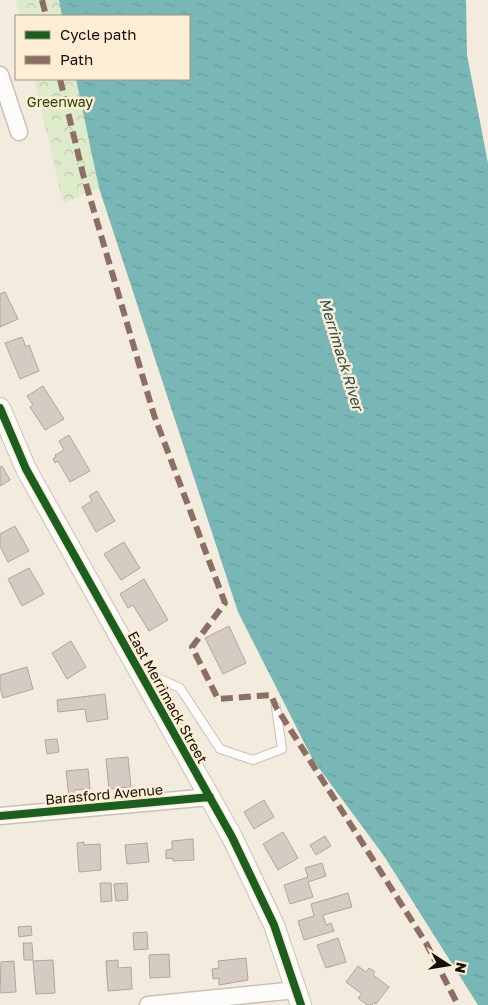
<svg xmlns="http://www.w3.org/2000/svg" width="488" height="1005" font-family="'Golos Text',sans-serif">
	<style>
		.forest { fill: url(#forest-crowns) }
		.water { fill: url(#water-ripples) }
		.building { fill: #d5cbc3; stroke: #aea69e }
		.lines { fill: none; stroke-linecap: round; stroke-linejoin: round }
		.service-casing { stroke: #c8c2b7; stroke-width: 10 }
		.minor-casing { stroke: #c8c2b7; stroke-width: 19 }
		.tertiary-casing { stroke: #c8c2b7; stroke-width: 22 }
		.service { stroke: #fdfcfa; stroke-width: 8 }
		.minor { stroke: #fdfcfa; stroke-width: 16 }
		.tertiary { stroke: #fdfcfa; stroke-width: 20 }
		.quiet { stroke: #8d6e63; stroke-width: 6; stroke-dasharray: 12 6; stroke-linecap: butt }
		.cycleway-casing { stroke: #fcedd4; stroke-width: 11 }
		.cycleway { stroke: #1b5e20; stroke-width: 8 }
		.labels { text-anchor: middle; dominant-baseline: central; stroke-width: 5; stroke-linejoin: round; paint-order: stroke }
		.park-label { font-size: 14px; fill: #244508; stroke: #fcedd4 }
		.street-label { font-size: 14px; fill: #140f07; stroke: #fcedd4 }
		.water-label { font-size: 15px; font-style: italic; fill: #254f51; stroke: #fcedd4 }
	</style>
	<defs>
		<pattern id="forest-crowns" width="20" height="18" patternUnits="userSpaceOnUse" patternTransform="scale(1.25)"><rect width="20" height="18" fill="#deebca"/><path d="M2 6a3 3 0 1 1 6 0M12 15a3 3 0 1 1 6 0" fill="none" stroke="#bec8ac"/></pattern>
		<pattern id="water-ripples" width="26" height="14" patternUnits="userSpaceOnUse" patternTransform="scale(1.25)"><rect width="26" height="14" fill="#79b7b7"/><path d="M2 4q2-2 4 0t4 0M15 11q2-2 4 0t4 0" fill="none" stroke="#689c9c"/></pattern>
	</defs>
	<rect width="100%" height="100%" fill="#f3ebdd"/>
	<path class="forest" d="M16,0H59L62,16H20Z
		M34,79H76L99,188L63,203Z"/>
	<path class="water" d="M59,0H466L467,55L488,163V1005H478L384,856L313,760L238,612L99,188L76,79H189V16H62Z"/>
	<path class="building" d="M5,292L18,319L0,327V294Z
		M22,337L26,347L29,345L39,371L20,379L5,343Z
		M43,386L64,419L45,430L30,407L33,405L27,396Z
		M69,435L90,471L70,482L58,461L55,463L53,459L56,457L55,455L64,450L59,441Z
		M2,466L10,480L0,486V467Z
		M97,491L115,521L96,532L82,507L92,501L89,496Z
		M15,526L29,551L8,562L0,546V534Z
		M124,542L140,568L121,580L104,554Z
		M29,568L44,594L22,606L8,579Z
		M144,579L168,620L149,631L133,605L128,608L120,594Z
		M229,626L246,663L223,674L205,638Z
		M71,641L86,667L67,679L52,653Z
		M27,667L33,689L3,698L0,687V675Z
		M105,694L108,719L87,722L85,709L58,712L57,700Z
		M57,739L59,752L47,754L45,740Z
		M128,757L131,787L109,789L106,759Z
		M88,769L90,789L74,790V795L69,796L66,771Z
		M264,800L274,817L254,829L244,812Z
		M283,832L298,858L278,870L263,844Z
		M325,836L331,846L316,855L310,845Z
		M193,839L194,860L173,861V858L166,859V850L172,849V841Z
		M84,842V845L100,844L101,870L79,872L77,843Z
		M147,843L149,862L127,864L125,845Z
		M322,863L326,876L308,882L313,897L290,904L284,885L308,877L305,868Z
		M100,883H111L112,901L101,902Z
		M127,883L128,900L116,901L114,884Z
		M348,893L352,907L323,915L326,925L331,923L334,931L304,940L298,921L314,916L311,904Z
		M31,926L32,935L19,937L18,927Z
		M147,932L148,949L134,950L133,933Z
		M338,938L346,962L326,968L317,945Z
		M23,943H32L33,960H24Z
		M169,954L170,977L150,978L149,955Z
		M246,958L248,980L219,985V978L213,979L212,969L219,968L218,961Z
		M53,960L55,993L36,994L33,961Z
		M118,960V968L131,967L132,989L108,991L106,961Z
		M14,961L16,992L0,993L1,962Z
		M358,966L366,972L369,968L375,972L373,975L389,987L376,1004L374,1003L372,1005H367L358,998L362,994L346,982Z"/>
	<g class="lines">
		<defs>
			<path id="service" d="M145,672L180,688L220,749L253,760L282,749L276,707"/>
			<path id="minor" d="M0,75L19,132
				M0,816L210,797
				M148,1005L296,990"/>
			<path id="tertiary" d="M0,408L26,469L232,837L274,925L301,1005"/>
		</defs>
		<use href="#service" class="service-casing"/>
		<use href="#minor" class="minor-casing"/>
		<use href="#tertiary" class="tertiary-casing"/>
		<use href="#service" class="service"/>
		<use href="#minor" class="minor"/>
		<use href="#tertiary" class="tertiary"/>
		<path class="quiet" d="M42,0L46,16
			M60,79L83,174L154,415L225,603L192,647L218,699L271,695L276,707L426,943L458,1005"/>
		<defs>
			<path id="cycleway" d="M0,408L26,469L232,837L274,925L301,1005
				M0,816L210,797"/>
		</defs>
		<use href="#cycleway" class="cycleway-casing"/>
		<use href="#cycleway" class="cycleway"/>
	</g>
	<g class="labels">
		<g class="park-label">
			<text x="60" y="101">Greenway</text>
		</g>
		<g class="street-label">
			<text transform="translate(168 697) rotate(61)">East Merrimack Street</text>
			<text transform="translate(104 794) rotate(-5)">Barasford Avenue</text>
		</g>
		<g class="water-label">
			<text transform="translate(342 354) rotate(73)">Merrimack River</text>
		</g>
	</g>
	<rect x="15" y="15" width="175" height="65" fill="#fcedd4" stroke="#9f9482"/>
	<rect x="25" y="31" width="25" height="8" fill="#1b5e20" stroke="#9f9482"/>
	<text x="60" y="40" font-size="15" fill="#140f07">Cycle path</text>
	<rect x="25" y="56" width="25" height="8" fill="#8d6e63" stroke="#9f9482"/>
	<text x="60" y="65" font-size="15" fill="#140f07">Path</text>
	<g transform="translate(448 965) rotate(102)" stroke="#fcedd4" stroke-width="4" paint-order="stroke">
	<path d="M0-4L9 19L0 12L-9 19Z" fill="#140f07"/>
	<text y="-8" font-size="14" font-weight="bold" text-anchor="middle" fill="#140f07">N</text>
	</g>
</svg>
